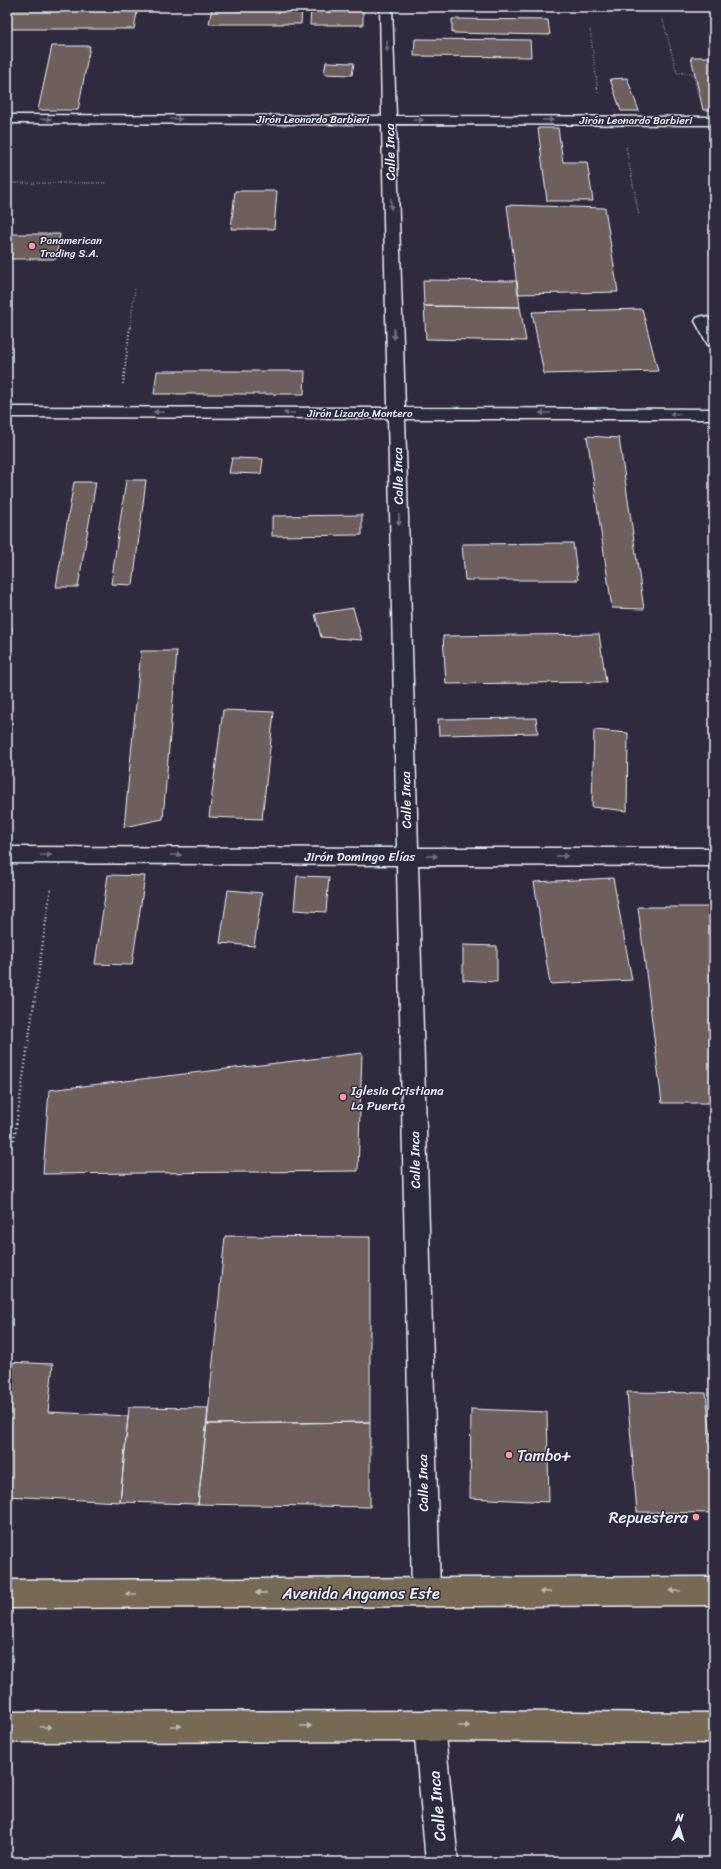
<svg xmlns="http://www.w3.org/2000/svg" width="721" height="1869" font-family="Sriracha,sans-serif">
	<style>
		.building { fill: #6d605b; stroke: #e8f1f8 }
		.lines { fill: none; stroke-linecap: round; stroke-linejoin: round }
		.minor-casing { stroke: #e8f1f8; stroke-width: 3 }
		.major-casing { stroke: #e8f1f8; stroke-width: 3 }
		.path-far2 { stroke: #e8f1f8; stroke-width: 1.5; stroke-dasharray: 0.5 2; stroke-linecap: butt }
		.path-far1 { stroke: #e8f1f8; stroke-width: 2; stroke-dasharray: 1 2.5; stroke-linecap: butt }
		.path { stroke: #e8f1f8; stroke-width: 2.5; stroke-dasharray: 1 3; stroke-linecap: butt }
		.minor { fill: #2f2a3d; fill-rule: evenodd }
		.major { fill: #766a55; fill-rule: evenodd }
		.oneway { fill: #70707e }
		.oneway2 { fill: #babbb7 }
		.poi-dot { fill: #ff9aa2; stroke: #2f2a3d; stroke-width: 1.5 }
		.labels { text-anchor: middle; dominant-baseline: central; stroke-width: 3; stroke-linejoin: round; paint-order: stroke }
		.far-street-label { font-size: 11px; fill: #e8f1f8; stroke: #2f2a3d }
		.far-poi-label { font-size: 11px; fill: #e8f1f8; stroke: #2f2a3d; text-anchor: start }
		.street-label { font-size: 13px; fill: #e8f1f8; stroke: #2f2a3d }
		.poi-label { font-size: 13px; fill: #e8f1f8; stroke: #2f2a3d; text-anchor: start }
		.near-poi-label { font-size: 16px; fill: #e8f1f8; stroke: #2f2a3d; text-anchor: start }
		.near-street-label { font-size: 16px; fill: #e8f1f8; stroke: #2f2a3d }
	</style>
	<rect width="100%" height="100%" fill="#2f2a3d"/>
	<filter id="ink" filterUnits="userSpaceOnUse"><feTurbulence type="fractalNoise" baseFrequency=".025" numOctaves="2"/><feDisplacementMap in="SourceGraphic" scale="8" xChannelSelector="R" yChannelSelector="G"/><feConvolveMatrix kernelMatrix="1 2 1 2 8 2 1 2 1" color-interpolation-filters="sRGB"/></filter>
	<g filter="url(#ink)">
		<path class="building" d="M7,7H138L134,29H7Z
			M212,7H302L301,24H209Z
			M311,7H363V25H310Z
			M452,19L548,20L550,35L452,33Z
			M415,39L530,40L531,57L414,56Z
			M52,46H90L78,110H38Z
			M691,57H714V110H703Z
			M326,62L354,63L352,75L324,74Z
			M627,78L639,111H621L610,79Z
			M538,128H558L563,162H587L593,201H547Z
			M235,191H277L274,229H231Z
			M507,205L605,208L618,292L518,294Z
			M7,234H60L56,259H7Z
			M423,280L517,281L520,307L424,306Z
			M424,306L520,307L526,341L426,339Z
			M642,309L658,371L544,374L532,312Z
			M157,371H305L304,394H154Z
			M587,436L619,438L644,609L612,608Z
			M232,458L263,459L261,474L229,473Z
			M126,480H146L133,585L111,584Z
			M74,482H96L78,587H56Z
			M362,515V535L272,536V516Z
			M573,543L578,580H465L462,544Z
			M353,608L362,640L321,637L315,614Z
			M12,628L10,643H7V629Z
			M599,634L606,682L446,684L443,636Z
			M141,651H177L163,819L124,827Z
			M223,710L274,712L262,819L209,817Z
			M536,718L538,733L439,735L438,719Z
			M594,730L628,733L627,811L592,807Z
			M108,875L145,876L132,965L95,964Z
			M297,876L329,877L326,912L294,910Z
			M613,878L632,980L550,984L534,882Z
			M228,890L262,893L254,946L220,943Z
			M638,907H714V1103H662Z
			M463,945L497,946V982L463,980Z
			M362,1053L358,1171L43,1174L49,1090Z
			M225,1236L370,1237V1422L207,1424Z
			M7,1362L53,1364L48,1412L128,1416L120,1502L7,1496Z
			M627,1392L706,1393L714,1465V1513L637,1512Z
			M129,1407L208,1408L198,1504L120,1502Z
			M471,1409L547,1412L549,1502L470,1498Z
			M370,1422V1507L198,1504L207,1424Z"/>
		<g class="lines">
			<defs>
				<path id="minor" d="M380,7H392L396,116L714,117V125L396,124L405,408L714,409V419H405L418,848H714V866L418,865L440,1592L436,1602L426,1606L416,1602L412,1592L397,865L7,863V847L397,848L388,418L7,417V407L388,408L382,124L7,123V115L382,116Z
					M703,316L709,318L714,326V346L708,345L695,321L697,318Z
					M429,1711L440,1715L444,1726L458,1862H426L414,1726L418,1715Z"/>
				<path id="major" d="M714,1577V1605L7,1608V1580Z
					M429,1711L714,1713V1743L429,1741L7,1742V1712Z"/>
			</defs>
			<use href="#minor" class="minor-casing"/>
			<use href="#major" class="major-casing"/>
			<path class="path-far2" d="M663,20L677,73H693L698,95
				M590,30L598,93
				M626,147L639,216
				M7,183H105
				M130,327L135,288"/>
			<path class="path-far1" d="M123,384L130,326"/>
			<path class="path" d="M14,1140L51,887"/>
			<use href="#minor" class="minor"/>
			<use href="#major" class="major"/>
		</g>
		<defs><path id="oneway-solid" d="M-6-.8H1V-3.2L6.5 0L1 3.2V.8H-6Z"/></defs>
		<g class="oneway">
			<use href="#oneway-solid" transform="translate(387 46) rotate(89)"/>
			<use href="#oneway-solid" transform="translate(46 119)"/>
			<use href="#oneway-solid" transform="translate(176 119)"/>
			<use href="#oneway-solid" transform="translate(418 120)"/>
			<use href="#oneway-solid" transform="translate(548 120)"/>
			<use href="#oneway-solid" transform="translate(391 204) rotate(89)"/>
			<use href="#oneway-solid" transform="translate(394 334) rotate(89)"/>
			<use href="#oneway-solid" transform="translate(159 412) rotate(-180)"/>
			<use href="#oneway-solid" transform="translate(289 413) rotate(-180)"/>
			<use href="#oneway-solid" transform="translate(545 413) rotate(-180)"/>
			<use href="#oneway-solid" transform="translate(675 414) rotate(-180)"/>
			<use href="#oneway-solid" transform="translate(399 520) rotate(89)"/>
			<use href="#oneway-solid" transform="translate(46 855)"/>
			<use href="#oneway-solid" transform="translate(176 855)"/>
			<use href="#oneway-solid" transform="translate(432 856)"/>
			<use href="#oneway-solid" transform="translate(562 856)"/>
		</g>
		<g class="oneway2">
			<use href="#oneway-solid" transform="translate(675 1591) rotate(180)"/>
			<use href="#oneway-solid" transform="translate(545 1592) rotate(180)"/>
			<use href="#oneway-solid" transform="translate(261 1593) rotate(180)"/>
			<use href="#oneway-solid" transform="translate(131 1594) rotate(180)"/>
			<use href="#oneway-solid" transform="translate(176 1726)"/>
			<use href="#oneway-solid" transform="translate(306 1726)"/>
			<use href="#oneway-solid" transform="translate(464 1726)"/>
			<use href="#oneway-solid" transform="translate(46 1727)"/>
		</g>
	</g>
	<g class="poi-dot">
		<circle cx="32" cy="246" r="4"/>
		<circle cx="343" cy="1097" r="4"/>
		<circle cx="509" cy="1455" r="4"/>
		<circle cx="696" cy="1517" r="4"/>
	</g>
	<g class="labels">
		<g class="far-street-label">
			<text x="313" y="119">Jirón Leonardo Barbieri</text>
			<text x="636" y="120">Jirón Leonardo Barbieri</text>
			<text x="360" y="413">Jirón Lizardo Montero</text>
		</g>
		<g class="far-poi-label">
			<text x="40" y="240">Panamerican<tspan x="40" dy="13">Trading S.A.</tspan></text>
		</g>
		<g class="street-label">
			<text transform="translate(390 152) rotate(-91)">Calle Inca</text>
			<text transform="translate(398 476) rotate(-91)">Calle Inca</text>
			<text transform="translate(406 800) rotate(-91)">Calle Inca</text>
			<text x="360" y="856">Jirón Domingo Elías</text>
			<text transform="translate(415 1160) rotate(-91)">Calle Inca</text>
			<text transform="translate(423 1483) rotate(-91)">Calle Inca</text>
		</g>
		<g class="poi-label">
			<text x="351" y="1090">Iglesia Cristiana<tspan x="351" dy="15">La Puerta</tspan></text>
		</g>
		<g class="near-poi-label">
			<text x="517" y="1455">Tambo+</text>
			<text x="688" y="1517" text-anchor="end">Repuestera</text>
		</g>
		<g class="near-street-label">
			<text x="361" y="1593">Avenida Angamos Este</text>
			<text transform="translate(437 1806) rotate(-95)">Calle Inca</text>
		</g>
	</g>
	<rect width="721" height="1869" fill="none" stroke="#2f2a3d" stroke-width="24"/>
	<rect x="12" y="12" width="697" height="1845" fill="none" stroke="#e8f1f8" stroke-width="1.5" filter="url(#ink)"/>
	<g transform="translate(679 1827) rotate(4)" stroke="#2f2a3d" stroke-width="3" paint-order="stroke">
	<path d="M0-3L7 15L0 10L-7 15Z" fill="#e8f1f8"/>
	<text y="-6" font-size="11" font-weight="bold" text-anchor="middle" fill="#e8f1f8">N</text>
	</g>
</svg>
